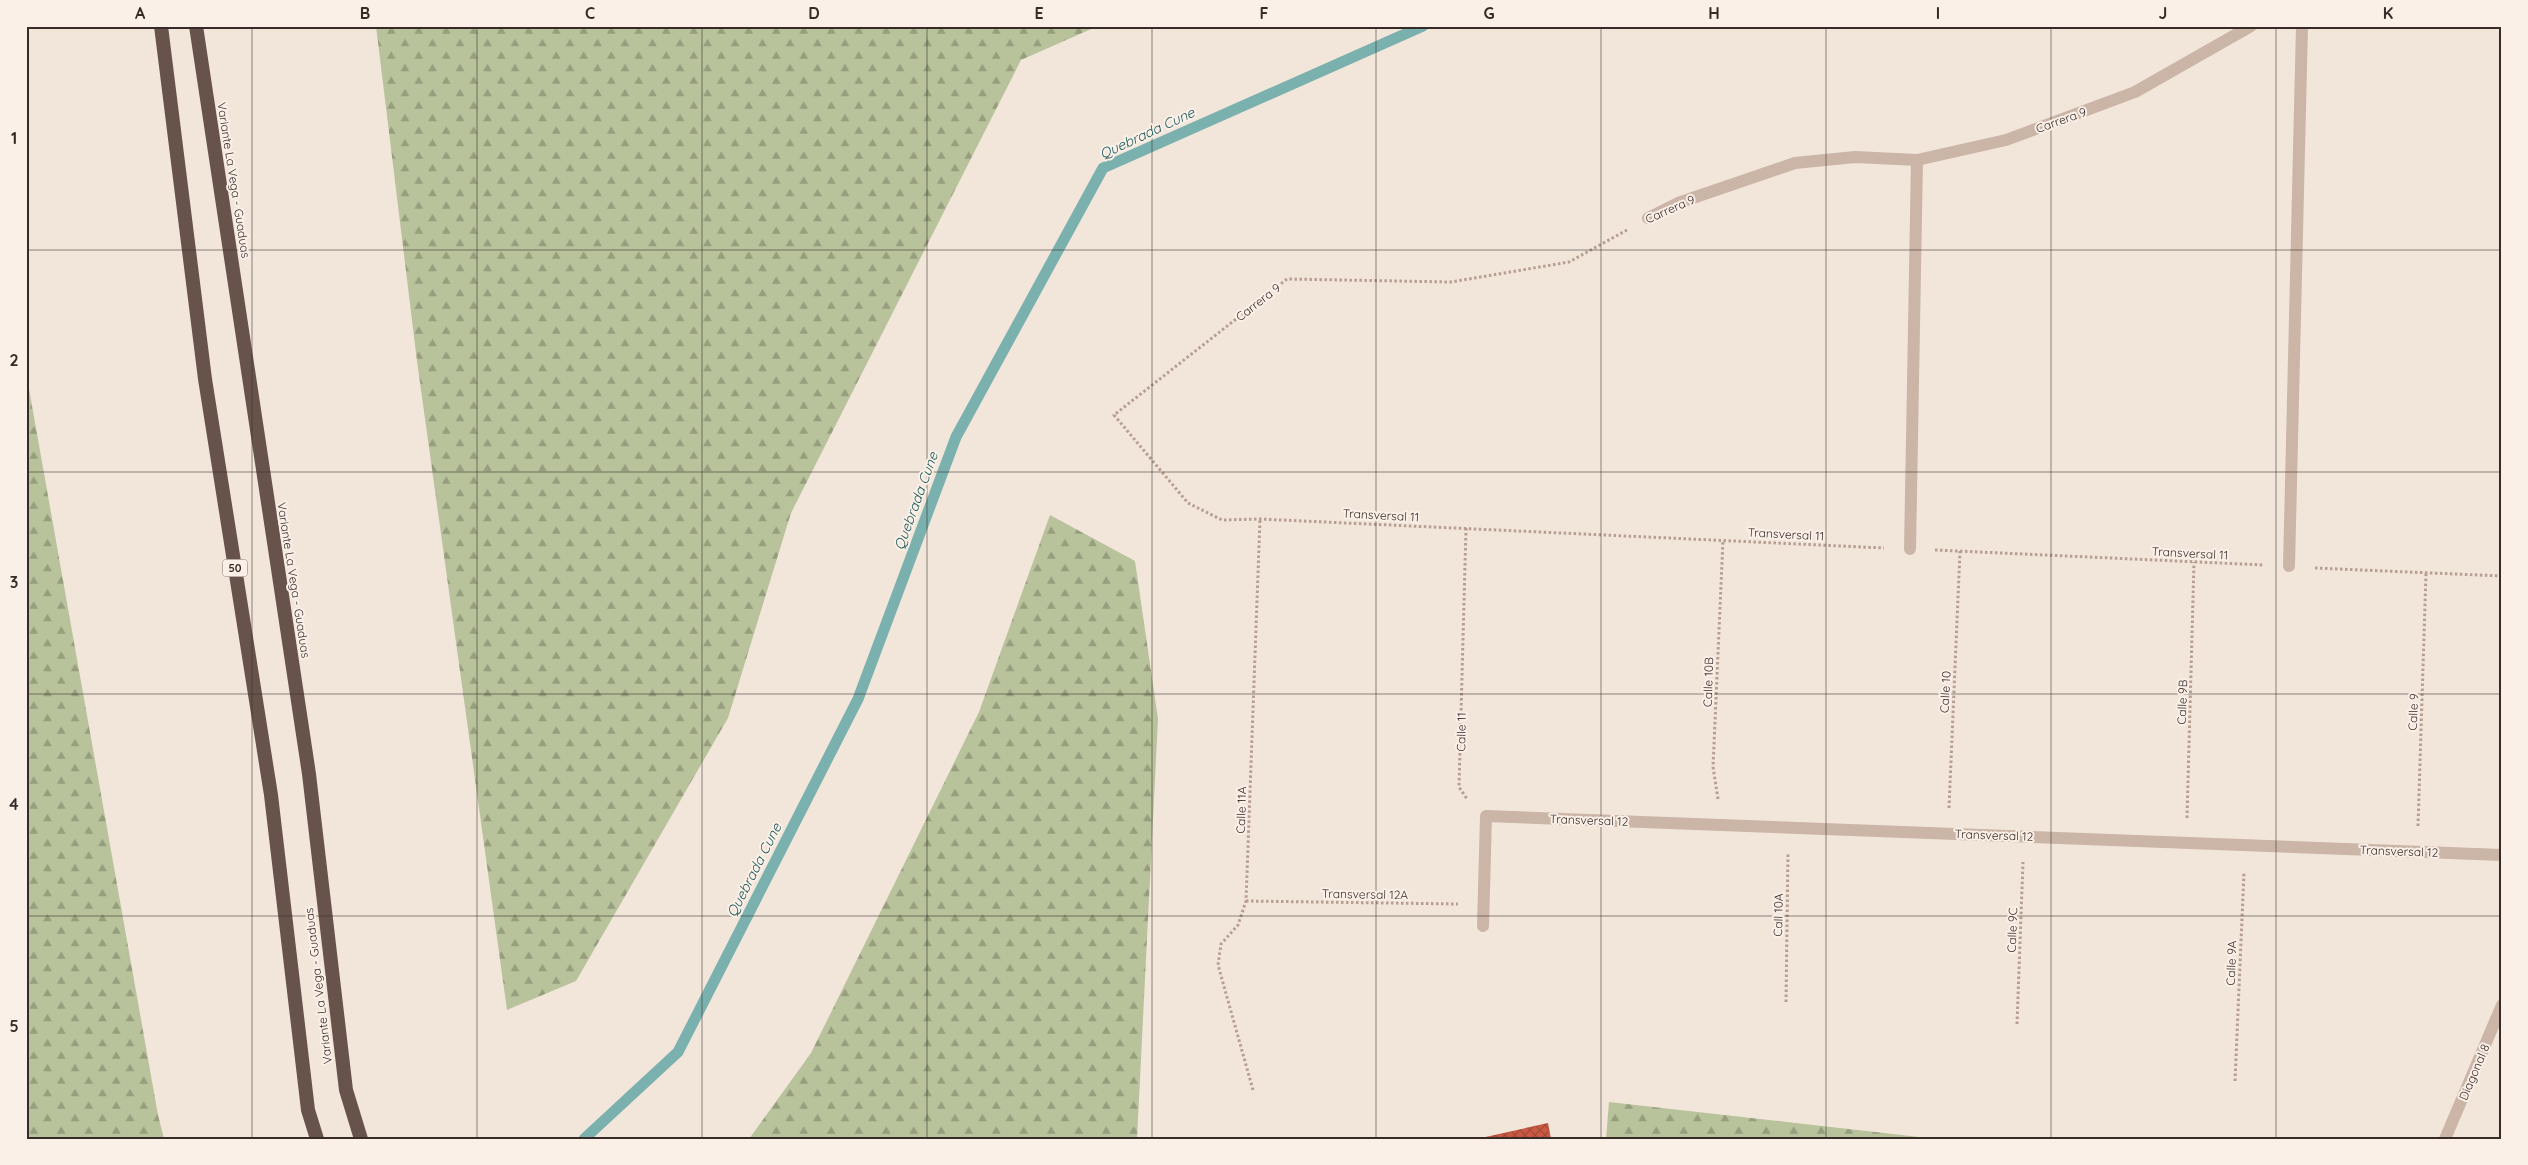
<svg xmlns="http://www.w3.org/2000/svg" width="2528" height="1165" font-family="Quicksand,sans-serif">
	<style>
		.forest { fill: url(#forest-firs) }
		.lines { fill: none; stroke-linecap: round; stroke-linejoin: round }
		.stream { stroke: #7ab0ae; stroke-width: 11 }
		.building { fill: url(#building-cross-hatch) }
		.path { stroke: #b79e91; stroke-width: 3; stroke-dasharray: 2.5 2.5; stroke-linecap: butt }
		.minor { stroke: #cbb5a7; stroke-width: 12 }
		.trunk { stroke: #68534c; stroke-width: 14 }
		.grid { fill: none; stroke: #372b28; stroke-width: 1; stroke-opacity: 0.55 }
		.labels { text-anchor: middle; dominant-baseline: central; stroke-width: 4; stroke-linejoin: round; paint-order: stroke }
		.shield { fill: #faf0e8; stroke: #726662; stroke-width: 1 }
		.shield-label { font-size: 11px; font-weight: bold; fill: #372b28 }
		.street-label { font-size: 12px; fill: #372b28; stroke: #faf0e8 }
		.water-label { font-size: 14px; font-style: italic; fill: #1c5a59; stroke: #faf0e8 }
		.neatline { fill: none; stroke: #372b28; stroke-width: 2 }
		.grid-label { font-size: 16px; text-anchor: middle; font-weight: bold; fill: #372b28 }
	</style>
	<defs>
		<pattern id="forest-firs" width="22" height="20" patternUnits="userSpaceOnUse" patternTransform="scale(1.25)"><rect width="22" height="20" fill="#b8c29b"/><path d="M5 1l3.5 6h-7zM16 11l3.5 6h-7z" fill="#969e7e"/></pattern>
		<pattern id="building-cross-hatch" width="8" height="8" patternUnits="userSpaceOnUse" patternTransform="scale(1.25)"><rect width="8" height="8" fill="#c95943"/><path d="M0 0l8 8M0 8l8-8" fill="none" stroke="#a44a38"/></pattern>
	</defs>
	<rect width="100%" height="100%" fill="#f2e6db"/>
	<path class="forest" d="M376,26H1098L1021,60L791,513L728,718L576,981L507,1010L417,361Z
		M26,372L158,1115L164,1139H26Z
		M1050,515L1135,561L1158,719L1137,1139H749L811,1053L979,712Z
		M1609,1102L1937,1139H1606Z"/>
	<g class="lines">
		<path class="stream" d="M584,1139L678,1052L858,699L956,437L1103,168L1423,26"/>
	</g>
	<path class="building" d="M1548,1123L1551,1139H1481V1138Z"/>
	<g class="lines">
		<path class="path" d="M1627,230L1569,262L1451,282L1287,279L1114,415L1188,503L1222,520L1260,519L1884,548
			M1466,528L1459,787L1467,799
			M1935,550L2264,565
			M2315,568L2502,576
			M1718,799L1713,767L1723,540
			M1949,808L1960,551
			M2187,818L2194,562
			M2418,826L2426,573
			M1246,901L1458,904
			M1786,1002L1788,853
			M2017,1024L2023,862
			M2235,1081L2244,872
			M1253,1090L1218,965L1221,944L1238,925L1246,901L1260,519"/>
		<path class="minor" d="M1648,218L1678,203L1795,163L1855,157L1917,160L2006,140L2135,92L2251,26
			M1910,549L1917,160
			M2289,566L2302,26
			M1483,926L1486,816L2502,855
			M2445,1139L2502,1005"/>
		<path class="trunk" d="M161,26L205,379L271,795L308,1110L317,1139
			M196,26L309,774L346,1090L361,1139"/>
	</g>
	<path class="grid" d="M252,26V1139M477,26V1139M702,26V1139M927,26V1139M1152,26V1139M1376,26V1139M1601,26V1139M1826,26V1139M2051,26V1139M2276,26V1139M26,250H2502M26,472H2502M26,694H2502M26,916H2502"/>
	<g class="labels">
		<rect class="shield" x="222.5" y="559.5" width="25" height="17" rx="4"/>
		<g class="shield-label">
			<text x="235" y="568">50</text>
		</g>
		<g class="street-label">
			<text transform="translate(2061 120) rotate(-20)">Carrera 9</text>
			<text transform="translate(234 180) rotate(81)">Variante La Vega - Guaduas</text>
			<text transform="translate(1670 209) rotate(-24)">Carrera 9</text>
			<text transform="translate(1258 302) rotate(-38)">Carrera 9</text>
			<text transform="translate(1381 515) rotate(3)">Transversal 11</text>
			<text transform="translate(1786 534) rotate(3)">Transversal 11</text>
			<text transform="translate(2190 553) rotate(3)">Transversal 11</text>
			<text transform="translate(294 580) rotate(81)">Variante La Vega - Guaduas</text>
			<text transform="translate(1708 682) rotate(-88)">Calle 10B</text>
			<text transform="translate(1945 692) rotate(-87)">Calle 10</text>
			<text transform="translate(2182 702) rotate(-88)">Calle 9B</text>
			<text transform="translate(2413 712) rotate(-88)">Calle 9</text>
			<text transform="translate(1461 732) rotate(-89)">Calle 11</text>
			<text transform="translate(1241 810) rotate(-88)">Calle 11A</text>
			<text transform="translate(1589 820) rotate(2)">Transversal 12</text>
			<text transform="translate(1994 835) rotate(2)">Transversal 12</text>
			<text transform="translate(2399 851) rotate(2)">Transversal 12</text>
			<text transform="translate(1365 894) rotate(1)">Transversal 12A</text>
			<text transform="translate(1778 915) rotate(-89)">Call 10A</text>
			<text transform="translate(2012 930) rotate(-88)">Calle 9C</text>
			<text transform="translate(2231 963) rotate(-88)">Calle 9A</text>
			<text transform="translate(318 986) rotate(-97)">Variante La Vega - Guaduas</text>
			<text transform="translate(2474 1072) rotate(-67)">Diagonal 8</text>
		</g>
		<g class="water-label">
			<text transform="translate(1147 133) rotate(-25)">Quebrada Cune</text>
			<text transform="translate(916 501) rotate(-70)">Quebrada Cune</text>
			<text transform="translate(754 870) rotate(-63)">Quebrada Cune</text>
		</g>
	</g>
	<rect width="2528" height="1165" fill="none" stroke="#faf0e8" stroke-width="55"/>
	<rect x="28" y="28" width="2472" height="1110" class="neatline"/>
	<g class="grid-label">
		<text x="140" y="19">A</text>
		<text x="365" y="19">B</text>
		<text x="590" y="19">C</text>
		<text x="814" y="19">D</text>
		<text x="1039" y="19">E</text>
		<text x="1264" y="19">F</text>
		<text x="1489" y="19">G</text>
		<text x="1714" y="19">H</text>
		<text x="1938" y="19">I</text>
		<text x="2163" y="19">J</text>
		<text x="2388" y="19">K</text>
		<text x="14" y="144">1</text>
		<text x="14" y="366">2</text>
		<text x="14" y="588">3</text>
		<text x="14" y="810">4</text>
		<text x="14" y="1032">5</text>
	</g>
</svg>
